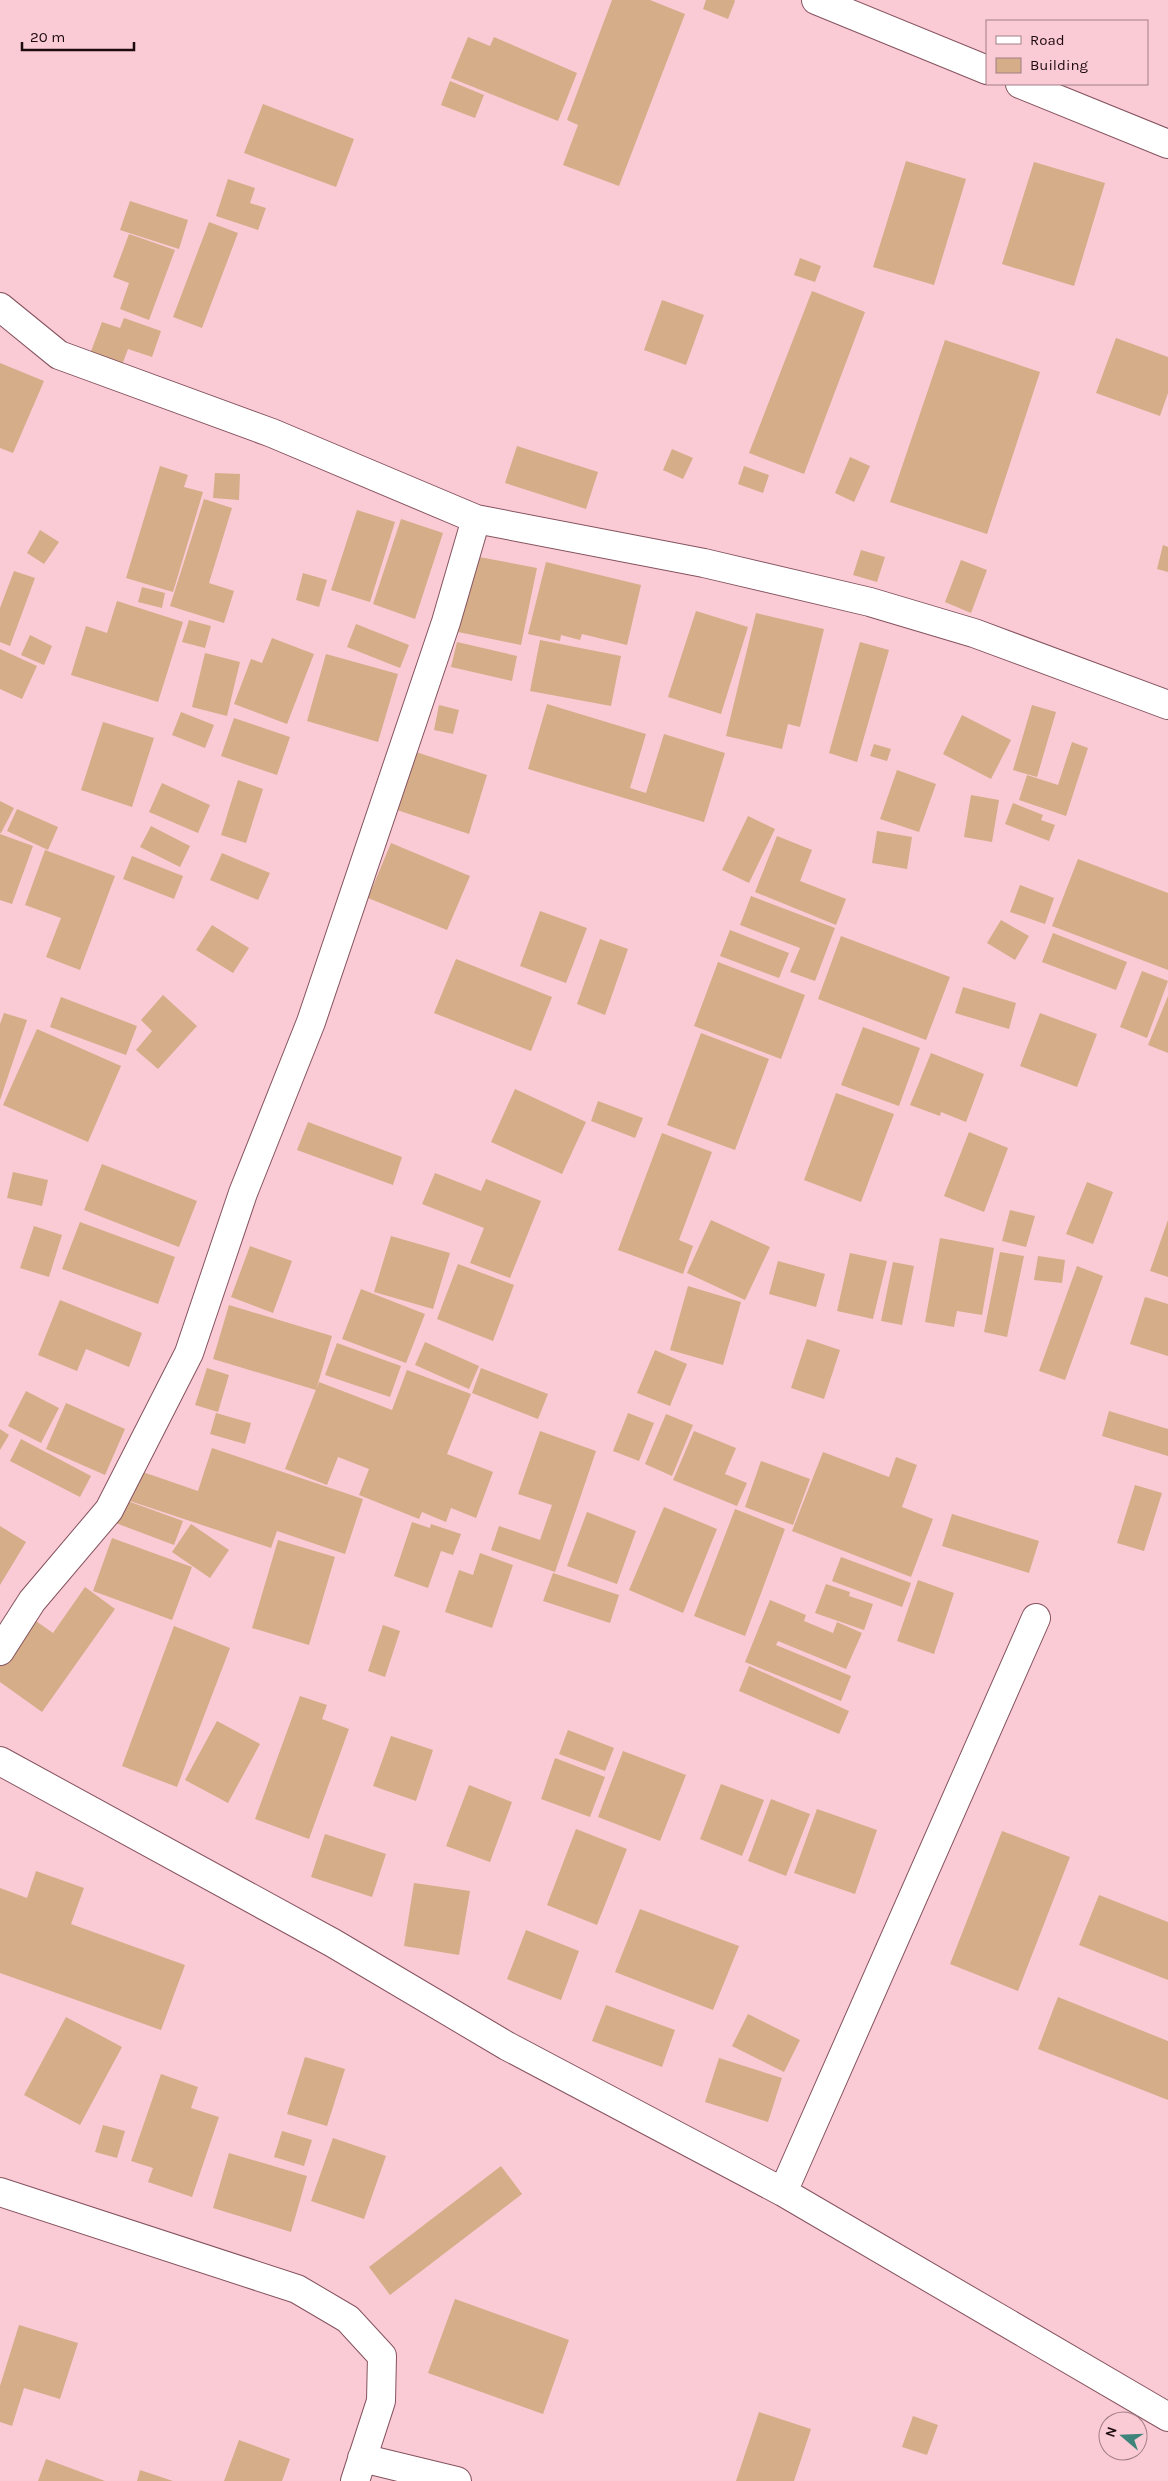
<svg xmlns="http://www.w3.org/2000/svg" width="1168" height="2481" font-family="Karla,sans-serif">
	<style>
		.building { fill: #d5ad88 }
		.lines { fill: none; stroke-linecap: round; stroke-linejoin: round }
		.minor-casing { stroke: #85535f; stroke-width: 30 }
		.minor { stroke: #fff; stroke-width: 28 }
	</style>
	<rect width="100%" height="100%" fill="#facbd5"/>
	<path class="building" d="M612,0H650L685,14L619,186L563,165L578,125L567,120Z
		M706,0H734L735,1L728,19L703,9Z
		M468,37L490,46L494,37L577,73L558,121L451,78Z
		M450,81L484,95L475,118L441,105Z
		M263,104L354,139L336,187L244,153Z
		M906,161L966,179L934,285L873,267Z
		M1034,162L1105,183L1074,286L1002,264Z
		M228,179L255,188L250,203L266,208L258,230L216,216Z
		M130,201L188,220L179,249L120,230Z
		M209,222L238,233L202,328L173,317Z
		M129,234L175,250L149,320L120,309L129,283L113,277Z
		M800,258L821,266L815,282L794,275Z
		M812,291L865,312L804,474L749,453Z
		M662,300L704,315L686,365L644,350Z
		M124,318L161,331L152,357L128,349L122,365L90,354L102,322L120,328Z
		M1116,338L1168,357V393L1160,416L1096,393Z
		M945,340L1040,372L987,534L890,502Z
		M0,363L44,381L13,453L0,448Z
		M517,446L598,472L586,509L505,483Z
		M672,449L693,458L683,479L663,470Z
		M850,457L870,466L854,502L835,493Z
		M160,466L188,475L184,487L203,492L173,592L126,578Z
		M744,466L769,475L763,493L738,484Z
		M215,473L240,474L239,500L213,498Z
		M204,499L232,508L209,583L234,591L224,623L170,606Z
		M357,510L395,522L370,602L331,590Z
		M401,519L443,533L415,619L373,604Z
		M40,530L59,542L44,564L27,553Z
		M1163,545L1168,547V572L1157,569Z
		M861,550L885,557L877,582L853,575Z
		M474,556L537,568L521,645L458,632Z
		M961,560L987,570L971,613L945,602Z
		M546,562L641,585L627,645L582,634L580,640L561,635L560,641L528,634Z
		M14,571L35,578L10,646L0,642V608Z
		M303,573L327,580L319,607L296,600Z
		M142,587L165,593L162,608L138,602Z
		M117,601L183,622L158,702L71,675L86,626L107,633Z
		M696,611L748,627L721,714L668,697Z
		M756,613L824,629L800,727L788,724L782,749L726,736Z
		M189,620L211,626L205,648L182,642Z
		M356,624L409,645L400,668L347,647Z
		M30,635L52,646L44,665L21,655Z
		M272,638L314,654L287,724L234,704L251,659L262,663Z
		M540,640L621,656L611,706L530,691Z
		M457,642L517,656L512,681L451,667Z
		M860,642L889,650L857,762L829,753Z
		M0,649L37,666L22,699L0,689Z
		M205,653L240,662L227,716L192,707Z
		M326,654L398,674L378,742L307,721Z
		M547,704L646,734L630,788L646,793L664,734L725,753L704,822L528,769Z
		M439,705L459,710L453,734L434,730Z
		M1032,705L1056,712L1037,777L1013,770Z
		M181,712L214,725L205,748L172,735Z
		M962,715L1011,740L991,779L943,754Z
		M234,718L290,737L277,775L221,756Z
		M103,722L154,738L132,807L81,790Z
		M1072,742L1088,748L1066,816L1019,800L1027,775L1058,785Z
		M874,744L891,749L887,761L870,756Z
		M416,752L487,775L469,834L397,810Z
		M897,770L936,784L919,832L880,819Z
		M238,780L263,789L246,843L221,835Z
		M162,783L210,805L198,833L149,812Z
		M971,795L999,800L992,842L964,837Z
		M0,801L14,808L1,833H0Z
		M1013,803L1043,815L1041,820L1055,825L1049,841L1005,824Z
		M17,809L58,827L48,850L7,831Z
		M748,816L775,829L749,883L722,870Z
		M151,826L190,846L180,867L140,847Z
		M877,831L912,837L907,869L872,863Z
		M0,834L33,846L12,904L0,900Z
		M777,836L812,850L800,881L846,899L836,925L755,892Z
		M391,843L470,876L447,930L368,898Z
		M45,850L115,876L80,970L46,957L61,918L25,905Z
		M222,853L270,873L258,900L210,880Z
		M132,856L183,876L174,899L123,879Z
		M1078,859L1168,893V970L1052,926Z
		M1020,885L1054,898L1045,924L1010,912Z
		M751,896L835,928L815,981L790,972L800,948L740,925Z
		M540,911L587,928L566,983L520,966Z
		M1001,920L1029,936L1015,960L987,943Z
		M212,925L249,948L233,973L196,950Z
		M730,930L789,953L779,978L720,956Z
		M1053,933L1127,962L1116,990L1042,962Z
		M841,936L950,977L926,1040L818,999Z
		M600,939L628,949L605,1015L577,1004Z
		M456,959L552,997L531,1051L434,1013Z
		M718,962L805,995L781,1059L694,1026Z
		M1142,971L1168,981L1147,1038L1120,1027Z
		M963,987L1016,1003L1009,1029L955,1013Z
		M163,995L197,1026L158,1069L136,1050L152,1031L141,1020Z
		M1168,996V1053L1148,1045Z
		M61,997L137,1026L126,1055L50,1027Z
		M4,1013L27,1020L0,1100V1024Z
		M1040,1013L1097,1034L1077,1087L1020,1066Z
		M863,1027L920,1048L899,1106L841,1085Z
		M37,1029L121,1066L88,1142L3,1105Z
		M701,1033L769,1059L735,1150L667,1125Z
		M931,1053L984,1074L966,1122L941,1112L940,1116L910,1105Z
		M515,1089L586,1122L562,1174L491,1142Z
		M836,1093L894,1114L861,1202L804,1180Z
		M598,1101L643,1118L635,1138L591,1121Z
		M308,1122L402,1157L393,1185L297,1150Z
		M969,1132L1008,1148L984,1212L944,1196Z
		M662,1133L712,1152L679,1240L693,1246L683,1274L618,1250Z
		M102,1164L197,1201L179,1247L84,1210Z
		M13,1172L48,1180L42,1206L7,1198Z
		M435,1173L481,1191L486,1179L541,1201L510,1278L470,1263L484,1228L422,1204Z
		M1087,1182L1113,1192L1093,1244L1066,1234Z
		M1010,1210L1035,1216L1026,1247L1002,1241Z
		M711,1220L770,1247L745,1300L687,1273Z
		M1168,1220V1277L1150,1271Z
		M80,1222L175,1257L158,1304L62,1269Z
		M34,1226L62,1235L49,1277L20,1268Z
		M391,1236L450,1253L433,1309L374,1292Z
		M940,1238L994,1248L982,1315L957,1311L954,1327L925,1322Z
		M250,1246L292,1261L273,1313L231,1297Z
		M1000,1252L1024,1256L1007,1337L984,1332Z
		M850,1253L887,1261L873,1319L837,1311Z
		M1038,1256L1065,1260L1062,1283L1034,1280Z
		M778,1261L825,1274L816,1307L769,1294Z
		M893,1262L914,1266L902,1325L881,1321Z
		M458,1264L514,1285L493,1341L437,1319Z
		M1077,1266L1103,1276L1065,1380L1039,1371Z
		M688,1286L741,1302L723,1365L670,1350Z
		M361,1289L425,1314L406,1363L342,1339Z
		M1145,1297L1168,1304V1356L1130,1344Z
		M60,1300L142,1333L129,1367L86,1349L77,1371L38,1355Z
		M229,1305L332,1336L316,1390L213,1359Z
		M807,1339L840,1350L824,1399L791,1388Z
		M425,1342L479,1366L469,1389L415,1365Z
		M337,1343L401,1366L390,1397L325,1375Z
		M655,1350L687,1364L670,1406L637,1393Z
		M207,1368L229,1375L218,1412L195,1405Z
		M481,1368L548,1394L538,1419L472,1393Z
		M407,1370L471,1394L447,1454L493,1472L476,1518L451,1508L446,1522L422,1512L419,1519L359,1495L369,1469L338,1457L327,1485L285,1469L319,1382L392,1410Z
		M26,1391L59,1408L41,1443L8,1426Z
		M66,1403L125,1429L105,1475L46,1449Z
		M1109,1411L1168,1429V1456L1102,1436Z
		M216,1413L251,1423L245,1444L210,1434Z
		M628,1413L654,1423L639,1461L613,1451Z
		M666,1414L693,1425L672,1476L645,1464Z
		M0,1429L9,1435L0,1450Z
		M540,1431L596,1451L555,1572L491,1550L499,1526L540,1540L552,1505L518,1494Z
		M694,1431L736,1448L725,1474L747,1483L737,1506L673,1480Z
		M21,1439L91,1476L80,1497L10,1461Z
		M212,1448L363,1499L345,1554L277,1531L271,1548L127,1500L137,1470L198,1491Z
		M823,1452L889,1477L896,1457L917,1465L902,1507L933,1519L911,1577L792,1531Z
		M761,1461L810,1479L793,1525L745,1507Z
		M1135,1485L1162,1493L1144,1551L1117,1543Z
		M122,1499L183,1521L174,1545L113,1522Z
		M664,1507L717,1529L683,1613L629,1590Z
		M735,1509L785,1529L745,1636L694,1616Z
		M587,1512L636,1531L617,1584L567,1566Z
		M952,1514L1039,1541L1029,1573L942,1546Z
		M412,1522L430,1528L431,1524L461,1534L453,1555L441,1551L428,1588L394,1576Z
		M191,1524L229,1550L210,1578L172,1552Z
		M0,1526L26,1542L0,1585Z
		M112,1538L192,1567L172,1620L93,1591Z
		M278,1540L335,1557L309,1645L252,1628Z
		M480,1553L513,1565L492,1628L445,1612L459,1570L473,1575Z
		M841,1557L911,1583L902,1607L832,1581Z
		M553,1573L619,1595L610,1623L543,1601Z
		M918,1580L954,1593L934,1654L897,1641Z
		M826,1584L850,1592L849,1596L873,1604L864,1630L815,1613Z
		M85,1587L115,1609L42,1712L0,1682V1666L33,1619L53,1633Z
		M770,1600L806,1615L804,1621L833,1633L837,1622L862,1633L846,1669L778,1641L776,1645L851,1676L841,1701L745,1662Z
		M383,1625L400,1631L385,1677L368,1671Z
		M174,1626L230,1648L177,1787L122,1766Z
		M749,1666L849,1711L839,1734L739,1691Z
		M300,1696L327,1705L322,1719L349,1729L309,1839L255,1819Z
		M217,1721L260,1744L228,1803L185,1780Z
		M568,1730L614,1748L605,1771L559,1754Z
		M391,1736L433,1750L416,1801L373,1786Z
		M623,1751L686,1775L660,1841L598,1817Z
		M555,1758L605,1777L590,1817L541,1799Z
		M721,1784L764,1800L742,1856L700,1839Z
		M469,1785L512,1802L490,1862L446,1846Z
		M771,1799L810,1814L786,1876L748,1861Z
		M817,1809L877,1830L855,1894L794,1873Z
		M576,1829L627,1849L597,1925L547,1905Z
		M1002,1831L1070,1857L1018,1991L950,1964Z
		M325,1834L386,1854L372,1897L311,1877Z
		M36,1871L84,1888L71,1924L185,1965L161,2030L0,1973V1888L27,1898Z
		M414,1883L470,1891L459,1955L404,1946Z
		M1099,1895L1168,1922V1980L1079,1945Z
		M640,1909L739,1946L713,2010L615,1972Z
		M526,1930L579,1951L561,2000L507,1979Z
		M1058,1997L1168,2041V2100L1038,2049Z
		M606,2005L675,2030L662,2067L592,2041Z
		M748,2014L800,2040L784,2072L732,2046Z
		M66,2017L122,2047L80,2125L24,2095Z
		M305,2057L345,2069L327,2126L287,2114Z
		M719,2058L782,2078L768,2122L705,2102Z
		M161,2074L198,2087L191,2108L219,2117L192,2197L148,2182L153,2168L131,2161Z
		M103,2125L125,2131L117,2158L95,2152Z
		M282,2131L312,2140L304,2166L274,2157Z
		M333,2138L386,2156L364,2219L311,2201Z
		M229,2153L307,2176L291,2232L213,2208Z
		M501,2166L522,2194L390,2295L369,2267Z
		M455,2299L569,2340L543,2414L428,2373Z
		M19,2325L78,2343L60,2399L24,2388L12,2426L0,2422V2386Z
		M759,2412L811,2429L794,2481H736Z
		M913,2416L938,2425L927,2455L902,2447Z
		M239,2440L290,2459L282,2481H224Z
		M46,2459L105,2481H38Z
		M140,2470L173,2481H137Z"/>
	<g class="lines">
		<defs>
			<path id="minor" d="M816,0L987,70
				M1020,84L1168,144
				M0,307L59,355L272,433L476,519L704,563L870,602L974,633L1168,705
				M0,1651L32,1601L109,1510L189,1353L243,1193L311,1022L446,622L476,519
				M0,1761L333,1943L507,2046L783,2192L1168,2417
				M0,2192L297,2289L348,2319L382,2356L381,2401L355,2481
				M783,2192L1036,1618
				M362,2458L457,2481"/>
		</defs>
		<use href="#minor" class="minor-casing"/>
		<use href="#minor" class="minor"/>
	</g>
	<rect x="986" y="20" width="162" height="65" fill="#facbd5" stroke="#a27e86"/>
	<rect x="996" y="36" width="25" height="8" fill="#ffffff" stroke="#a27e86"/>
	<text x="1030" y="45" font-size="15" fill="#1d0a0f">Road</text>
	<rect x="996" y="58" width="25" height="15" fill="#d5ad88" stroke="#a27e86"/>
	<text x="1030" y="70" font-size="15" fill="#1d0a0f">Building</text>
	<g transform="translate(1123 2436) rotate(289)"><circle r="24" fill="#facbd5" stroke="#a27e86"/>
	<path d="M0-4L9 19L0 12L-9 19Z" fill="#3e847b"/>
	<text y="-8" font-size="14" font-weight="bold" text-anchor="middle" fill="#1d0a0f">N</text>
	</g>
	<path d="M22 42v8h112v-8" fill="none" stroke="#1d0a0f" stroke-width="2.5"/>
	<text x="30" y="42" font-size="15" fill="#1d0a0f" stroke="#facbd5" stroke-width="4" paint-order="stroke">20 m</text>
</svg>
